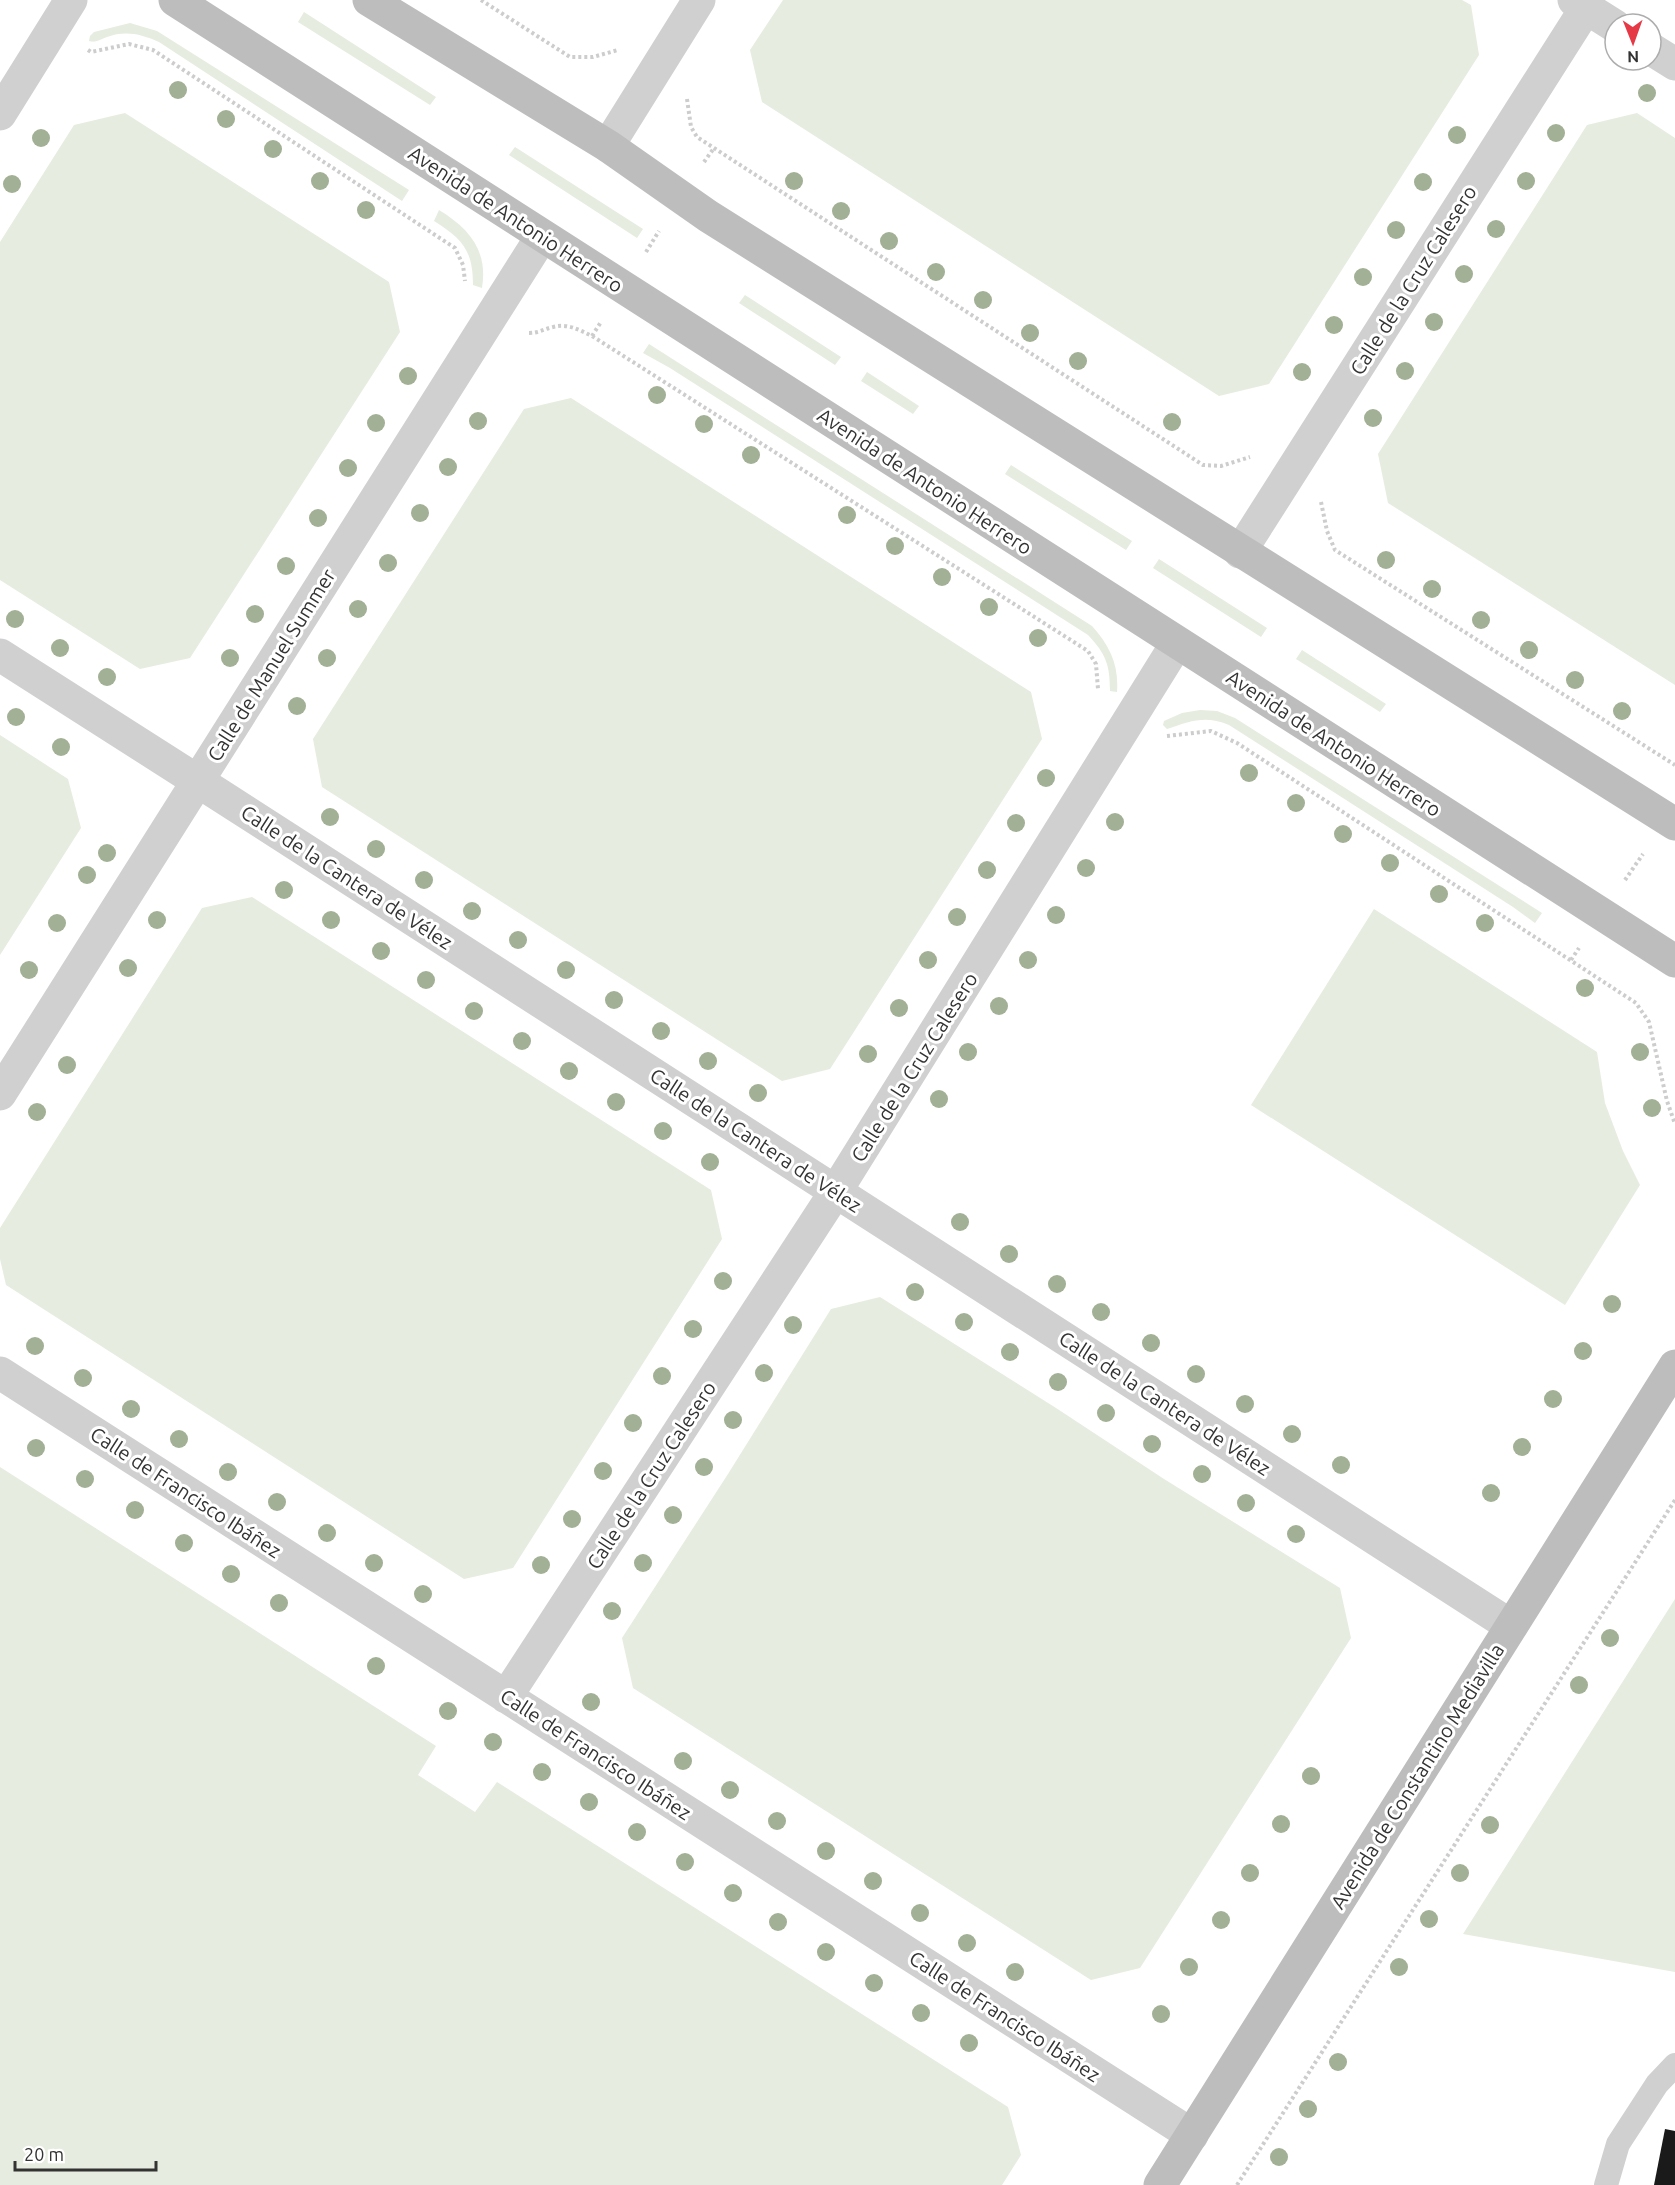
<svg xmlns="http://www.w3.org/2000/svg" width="1675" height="2185" font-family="Ubuntu,sans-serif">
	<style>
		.green { fill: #e6ecdf }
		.building { fill: #1a1a1a }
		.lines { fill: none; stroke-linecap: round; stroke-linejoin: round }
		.path { stroke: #cdcdcd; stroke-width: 4; stroke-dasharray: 3 3; stroke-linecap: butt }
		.lane { stroke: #d0d0d0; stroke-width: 24 }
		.street { stroke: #d0d0d0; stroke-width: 33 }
		.secondary { stroke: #bdbdbd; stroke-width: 33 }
		.tree { fill: #a2b095 }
		.labels { text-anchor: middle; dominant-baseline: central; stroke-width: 6; stroke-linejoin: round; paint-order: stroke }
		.street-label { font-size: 20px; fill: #333; stroke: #fff }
	</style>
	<rect width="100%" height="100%" fill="#fff"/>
	<path class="green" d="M783,0H1462L1471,5L1479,55L1269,384L1219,396L762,102L750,50Z
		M304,12L436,97L430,105L298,22Z
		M130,23L157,31L409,190L402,201L159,42C142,34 125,30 107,37C100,39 97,43 89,41L90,36L94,32Z
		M125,113L389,282L400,332L190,658L140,669L0,580V242L74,125Z
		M1637,113L1675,138V685L1388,503L1378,454L1587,125Z
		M515,147L643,229L637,238L509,155Z
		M439,210C470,229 488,251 482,288L473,285C473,251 463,239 434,221Z
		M745,295L841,357L835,365L739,303Z
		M649,344L1092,626C1110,646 1119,665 1117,692L1110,691C1110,665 1106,654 1088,635L670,368L643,353Z
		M867,372L919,406L913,414L861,381Z
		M571,398L1031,692L1042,739L830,1069L782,1081L322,787L313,739L524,409Z
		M1011,465L1132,541L1126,550L1005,474Z
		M1159,559L1267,628L1261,637L1153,568Z
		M1302,650L1386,704L1380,712L1296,659Z
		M1200,710L1217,711L1235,718L1542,913L1535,923L1513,907L1229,725C1205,715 1191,721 1167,729L1163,725L1164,721L1182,713Z
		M0,735L68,779L81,828L0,955Z
		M252,897L711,1190L722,1239L513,1568L464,1579L6,1285L0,1259V1228L202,908Z
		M1374,909L1597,1052L1605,1103L1623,1151L1640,1185L1565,1305L1251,1105Z
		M880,1297L1056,1408L1164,1479L1340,1588L1351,1638L1140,1968L1091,1980L633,1688L622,1638L728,1474L831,1309Z
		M0,1467L436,1746L418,1775L475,1812L497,1782L1008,2107L1021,2155L1002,2185H0Z
		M1675,1599V1972L1463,1934Z"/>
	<path class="building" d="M1665,2129L1675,2131V2185H1654Z"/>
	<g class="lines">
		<path class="path" d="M481,0L570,57H593L618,50
			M88,50L91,52L129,44L153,50L455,248L463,265L465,281
			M687,99L691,127L697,137L1203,465L1221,466L1250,457
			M704,162L714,148
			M646,252L659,231
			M529,333C539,333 544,329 553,327C568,323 579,330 592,336L1088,651L1096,664L1098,689
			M592,336L601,322
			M1321,502L1327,531L1335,550L1675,765
			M1167,736L1211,731L1237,743L1636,1003L1649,1022L1667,1101L1675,1124
			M1625,880L1643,854
			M1571,960L1579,948
			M1237,2185L1675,1500"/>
		<path class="lane" d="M1606,2185L1618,2144L1657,2084L1675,2065"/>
		<path class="street" d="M1574,0L1615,26
			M1651,49L1675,64
			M0,114L71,0
			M608,146L699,0
			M1240,552L1586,8
			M0,655L218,794L1511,1626
			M0,1094L542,236
			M0,1373L1192,2135
			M506,1697L836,1191L1177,643"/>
		<path class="secondary" d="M175,0L1675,961
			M369,0L608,146L708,216L1675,824
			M1160,2185L1675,1366"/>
	</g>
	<g class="tree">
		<circle cx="178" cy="90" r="9"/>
		<circle cx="1647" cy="93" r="9"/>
		<circle cx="226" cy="119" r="9"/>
		<circle cx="1556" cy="133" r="9"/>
		<circle cx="1457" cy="135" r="9"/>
		<circle cx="41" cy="138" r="9"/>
		<circle cx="273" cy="149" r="9"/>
		<circle cx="320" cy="181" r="9"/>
		<circle cx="794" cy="181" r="9"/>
		<circle cx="1526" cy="181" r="9"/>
		<circle cx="1423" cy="182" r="9"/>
		<circle cx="12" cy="184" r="9"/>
		<circle cx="366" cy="210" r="9"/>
		<circle cx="841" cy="211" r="9"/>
		<circle cx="1496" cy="229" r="9"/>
		<circle cx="1396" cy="230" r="9"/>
		<circle cx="889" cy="241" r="9"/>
		<circle cx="936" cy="272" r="9"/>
		<circle cx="1464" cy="274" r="9"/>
		<circle cx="1363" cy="277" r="9"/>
		<circle cx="983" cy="300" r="9"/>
		<circle cx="1434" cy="322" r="9"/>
		<circle cx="1334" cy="325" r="9"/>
		<circle cx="1030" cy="333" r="9"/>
		<circle cx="1078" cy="361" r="9"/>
		<circle cx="1405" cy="371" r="9"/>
		<circle cx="1302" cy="372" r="9"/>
		<circle cx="408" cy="376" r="9"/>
		<circle cx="657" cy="395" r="9"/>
		<circle cx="1373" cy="418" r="9"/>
		<circle cx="478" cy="421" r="9"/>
		<circle cx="1172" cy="422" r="9"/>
		<circle cx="376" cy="423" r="9"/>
		<circle cx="704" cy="424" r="9"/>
		<circle cx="751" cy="455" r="9"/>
		<circle cx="448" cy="467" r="9"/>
		<circle cx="348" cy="468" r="9"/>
		<circle cx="420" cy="513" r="9"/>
		<circle cx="847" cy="515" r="9"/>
		<circle cx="318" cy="518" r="9"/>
		<circle cx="895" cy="546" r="9"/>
		<circle cx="1386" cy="560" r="9"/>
		<circle cx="388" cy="563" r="9"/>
		<circle cx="286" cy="566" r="9"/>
		<circle cx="942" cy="577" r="9"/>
		<circle cx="1432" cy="589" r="9"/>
		<circle cx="989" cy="607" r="9"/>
		<circle cx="358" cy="609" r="9"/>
		<circle cx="255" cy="614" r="9"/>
		<circle cx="15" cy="619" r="9"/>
		<circle cx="1481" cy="620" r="9"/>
		<circle cx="1038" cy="638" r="9"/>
		<circle cx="60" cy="648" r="9"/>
		<circle cx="1529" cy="650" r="9"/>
		<circle cx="230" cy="658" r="9"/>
		<circle cx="327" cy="658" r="9"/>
		<circle cx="107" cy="677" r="9"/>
		<circle cx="1575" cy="680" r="9"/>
		<circle cx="297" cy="706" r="9"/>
		<circle cx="1622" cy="711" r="9"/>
		<circle cx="16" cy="717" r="9"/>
		<circle cx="61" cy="747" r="9"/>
		<circle cx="1249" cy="773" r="9"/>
		<circle cx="1046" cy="778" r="9"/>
		<circle cx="1296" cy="803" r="9"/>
		<circle cx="330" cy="817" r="9"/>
		<circle cx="1115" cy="822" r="9"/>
		<circle cx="1016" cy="823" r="9"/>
		<circle cx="1343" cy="834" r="9"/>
		<circle cx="376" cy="849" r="9"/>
		<circle cx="107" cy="853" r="9"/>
		<circle cx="1390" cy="863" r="9"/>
		<circle cx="1086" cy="868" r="9"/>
		<circle cx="987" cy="870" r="9"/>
		<circle cx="87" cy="875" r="9"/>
		<circle cx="424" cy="880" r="9"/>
		<circle cx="284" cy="890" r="9"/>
		<circle cx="1439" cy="894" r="9"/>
		<circle cx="472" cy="911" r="9"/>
		<circle cx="1056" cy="915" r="9"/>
		<circle cx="957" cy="917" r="9"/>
		<circle cx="157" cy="920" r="9"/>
		<circle cx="331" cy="920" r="9"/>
		<circle cx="57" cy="923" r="9"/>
		<circle cx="1485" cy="923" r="9"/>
		<circle cx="518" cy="940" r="9"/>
		<circle cx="381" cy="951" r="9"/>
		<circle cx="928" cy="960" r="9"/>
		<circle cx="1028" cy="960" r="9"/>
		<circle cx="128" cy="968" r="9"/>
		<circle cx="29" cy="970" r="9"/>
		<circle cx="566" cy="970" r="9"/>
		<circle cx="426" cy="980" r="9"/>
		<circle cx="1585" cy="988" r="9"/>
		<circle cx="614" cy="1000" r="9"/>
		<circle cx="999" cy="1006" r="9"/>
		<circle cx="899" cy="1008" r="9"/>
		<circle cx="474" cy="1011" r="9"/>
		<circle cx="661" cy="1031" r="9"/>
		<circle cx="522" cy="1041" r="9"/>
		<circle cx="968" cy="1052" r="9"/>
		<circle cx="1640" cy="1052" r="9"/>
		<circle cx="868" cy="1054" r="9"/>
		<circle cx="708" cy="1061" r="9"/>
		<circle cx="67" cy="1065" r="9"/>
		<circle cx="569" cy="1071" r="9"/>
		<circle cx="758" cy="1093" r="9"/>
		<circle cx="939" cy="1099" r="9"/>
		<circle cx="616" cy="1102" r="9"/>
		<circle cx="1652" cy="1108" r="9"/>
		<circle cx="37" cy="1112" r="9"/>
		<circle cx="663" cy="1131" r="9"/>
		<circle cx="710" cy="1162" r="9"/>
		<circle cx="960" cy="1222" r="9"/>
		<circle cx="1009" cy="1254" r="9"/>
		<circle cx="723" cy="1281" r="9"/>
		<circle cx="1057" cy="1284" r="9"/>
		<circle cx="915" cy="1292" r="9"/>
		<circle cx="1612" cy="1304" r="9"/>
		<circle cx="1101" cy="1312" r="9"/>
		<circle cx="964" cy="1322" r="9"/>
		<circle cx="793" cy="1325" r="9"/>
		<circle cx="693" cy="1329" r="9"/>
		<circle cx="1151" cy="1343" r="9"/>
		<circle cx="35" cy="1346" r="9"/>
		<circle cx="1583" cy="1351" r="9"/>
		<circle cx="1010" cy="1352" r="9"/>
		<circle cx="764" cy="1373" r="9"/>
		<circle cx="1196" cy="1374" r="9"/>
		<circle cx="662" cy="1376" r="9"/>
		<circle cx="83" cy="1378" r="9"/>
		<circle cx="1058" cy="1382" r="9"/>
		<circle cx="1553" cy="1399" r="9"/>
		<circle cx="1245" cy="1404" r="9"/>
		<circle cx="131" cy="1409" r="9"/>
		<circle cx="1106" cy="1413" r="9"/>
		<circle cx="733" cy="1420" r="9"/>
		<circle cx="633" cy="1423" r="9"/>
		<circle cx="1292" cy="1434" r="9"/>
		<circle cx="179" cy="1439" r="9"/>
		<circle cx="1152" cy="1444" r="9"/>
		<circle cx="1522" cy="1447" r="9"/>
		<circle cx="36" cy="1448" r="9"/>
		<circle cx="1341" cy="1465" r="9"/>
		<circle cx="704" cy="1467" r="9"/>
		<circle cx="603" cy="1471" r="9"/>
		<circle cx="228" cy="1472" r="9"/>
		<circle cx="1202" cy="1474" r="9"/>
		<circle cx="85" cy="1479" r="9"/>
		<circle cx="1491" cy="1493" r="9"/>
		<circle cx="277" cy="1502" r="9"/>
		<circle cx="1246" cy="1503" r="9"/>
		<circle cx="135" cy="1510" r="9"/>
		<circle cx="673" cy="1515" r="9"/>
		<circle cx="572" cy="1519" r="9"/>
		<circle cx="327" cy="1533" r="9"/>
		<circle cx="1296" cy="1534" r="9"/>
		<circle cx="184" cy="1543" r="9"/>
		<circle cx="374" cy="1563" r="9"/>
		<circle cx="643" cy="1563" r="9"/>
		<circle cx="541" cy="1565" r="9"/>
		<circle cx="231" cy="1574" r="9"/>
		<circle cx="423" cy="1594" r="9"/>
		<circle cx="279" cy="1603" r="9"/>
		<circle cx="612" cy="1611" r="9"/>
		<circle cx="1610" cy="1638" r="9"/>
		<circle cx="376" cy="1666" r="9"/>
		<circle cx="1579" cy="1685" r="9"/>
		<circle cx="591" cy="1702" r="9"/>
		<circle cx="448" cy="1711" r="9"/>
		<circle cx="493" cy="1742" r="9"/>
		<circle cx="683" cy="1761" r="9"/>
		<circle cx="542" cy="1772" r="9"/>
		<circle cx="1311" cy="1776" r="9"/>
		<circle cx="730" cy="1790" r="9"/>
		<circle cx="589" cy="1802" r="9"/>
		<circle cx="777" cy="1821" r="9"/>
		<circle cx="1281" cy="1824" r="9"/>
		<circle cx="1490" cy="1825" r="9"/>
		<circle cx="637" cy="1832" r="9"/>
		<circle cx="826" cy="1851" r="9"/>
		<circle cx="685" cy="1862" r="9"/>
		<circle cx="1250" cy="1873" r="9"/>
		<circle cx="1460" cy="1873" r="9"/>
		<circle cx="873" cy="1881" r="9"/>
		<circle cx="733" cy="1893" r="9"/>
		<circle cx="920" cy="1913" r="9"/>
		<circle cx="1429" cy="1919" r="9"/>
		<circle cx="1221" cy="1920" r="9"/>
		<circle cx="778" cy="1922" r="9"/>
		<circle cx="967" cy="1943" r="9"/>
		<circle cx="826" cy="1952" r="9"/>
		<circle cx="1189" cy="1967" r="9"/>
		<circle cx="1399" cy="1967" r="9"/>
		<circle cx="1015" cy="1972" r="9"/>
		<circle cx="874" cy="1983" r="9"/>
		<circle cx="921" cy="2013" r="9"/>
		<circle cx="1161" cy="2014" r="9"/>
		<circle cx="969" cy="2043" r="9"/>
		<circle cx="1338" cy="2062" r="9"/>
		<circle cx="1308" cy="2109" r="9"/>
		<circle cx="1279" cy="2157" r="9"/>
	</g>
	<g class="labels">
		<g class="street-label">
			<text transform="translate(516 219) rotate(33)">Avenida de Antonio Herrero</text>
			<text transform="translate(1413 280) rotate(-58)">Calle de la Cruz Calesero</text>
			<text transform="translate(925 481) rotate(33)">Avenida de Antonio Herrero</text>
			<text transform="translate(271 665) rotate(-58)">Calle de Manuel Summer</text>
			<text transform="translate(1334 743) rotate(33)">Avenida de Antonio Herrero</text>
			<text transform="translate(347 877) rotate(33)">Calle de la Cantera de Vélez</text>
			<text transform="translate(914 1067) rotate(-58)">Calle de la Cruz Calesero</text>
			<text transform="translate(756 1140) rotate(33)">Calle de la Cantera de Vélez</text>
			<text transform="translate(1165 1403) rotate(33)">Calle de la Cantera de Vélez</text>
			<text transform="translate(651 1475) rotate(-57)">Calle de la Cruz Calesero</text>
			<text transform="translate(186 1492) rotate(33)">Calle de Francisco Ibáñez</text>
			<text transform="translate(596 1754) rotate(33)">Calle de Francisco Ibáñez</text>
			<text transform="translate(1417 1776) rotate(-58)">Avenida de Constantino Mediavilla</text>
			<text transform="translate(1005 2016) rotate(33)">Calle de Francisco Ibáñez</text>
		</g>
	</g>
	<g transform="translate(1633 42) rotate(179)"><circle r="28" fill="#ffffff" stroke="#adadad" stroke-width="1.5"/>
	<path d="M0-4.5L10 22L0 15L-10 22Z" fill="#e63946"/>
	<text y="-9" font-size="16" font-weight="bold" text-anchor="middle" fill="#333333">N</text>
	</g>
	<path d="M15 2161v9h141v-9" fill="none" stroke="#333333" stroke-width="3"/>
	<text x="24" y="2161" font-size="18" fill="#333333" stroke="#ffffff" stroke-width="4.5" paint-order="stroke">20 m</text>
</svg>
